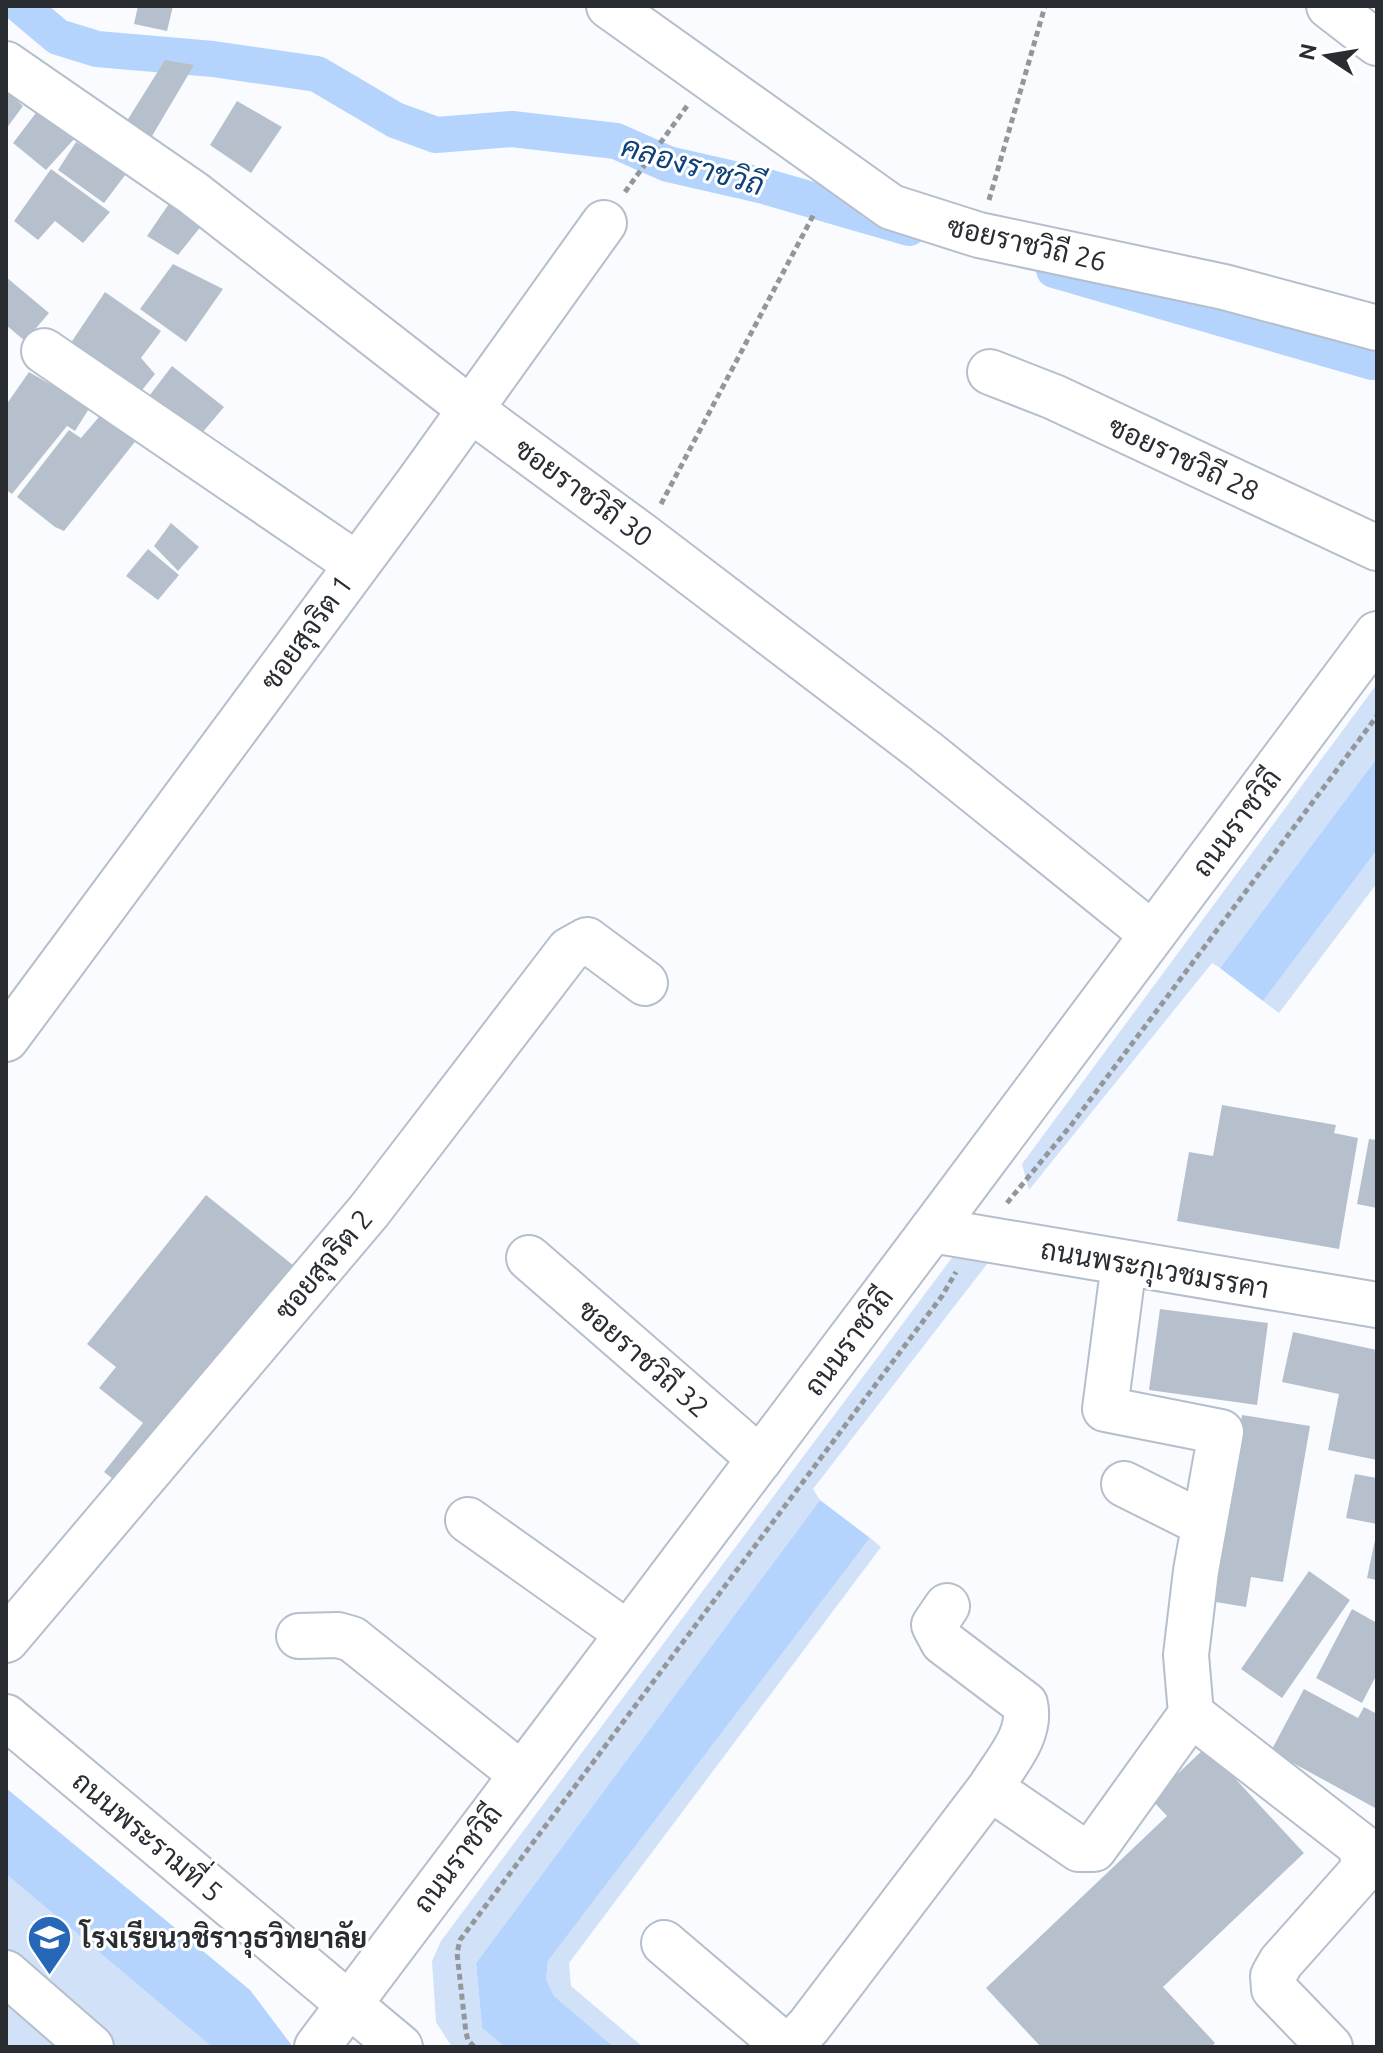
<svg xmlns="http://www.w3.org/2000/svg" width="1383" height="2053" font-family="Ubuntu,Sarabun,sans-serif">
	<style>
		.green { fill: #d0e1f8 }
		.water { fill: #b5d4fd }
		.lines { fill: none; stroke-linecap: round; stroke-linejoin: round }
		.canal { stroke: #b5d4fd; stroke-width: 36 }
		.building { fill: #b6c0cd }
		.minor-casing { stroke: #b5bfcc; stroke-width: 48 }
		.major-casing { stroke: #b5bfcc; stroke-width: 48 }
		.path { stroke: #94979a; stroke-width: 5; stroke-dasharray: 6 4; stroke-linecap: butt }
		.minor { stroke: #fff; stroke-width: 44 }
		.major { stroke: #fff; stroke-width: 44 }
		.labels { text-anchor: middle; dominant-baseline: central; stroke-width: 6; stroke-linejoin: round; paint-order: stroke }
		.street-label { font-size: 28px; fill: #292d32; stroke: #fff }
		.poi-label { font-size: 28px; font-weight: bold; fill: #292d32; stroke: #fff; text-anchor: start }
		.water-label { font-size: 30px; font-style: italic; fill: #0e407a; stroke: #fff }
	</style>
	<rect width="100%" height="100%" fill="#f9fbfe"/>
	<path class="green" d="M1377,684V758L1220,968L1212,963L1029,1190L1022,1164Z
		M1377,850V883L1279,1013L1263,1001Z
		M960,1247L994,1255L813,1489L820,1500L476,1963L482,2028L505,2047H452L436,2022L432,1961L441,1941Z
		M870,1538L881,1547L569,1963L571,1986L643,2047H614L554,1996L546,1979L548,1961Z
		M6,1874L212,2047H6Z"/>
	<path class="water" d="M1377,758V850L1263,1001L1220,968Z
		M820,1500L870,1538L548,1961L546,1979L554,1996L614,2047H505L482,2028L476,1963Z
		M6,1788L250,1990L293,2047H212L6,1874Z"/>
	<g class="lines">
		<path class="canal" d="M21,6L58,37L97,49L213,59L317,74L395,120L436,135L512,129L616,141L668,164L764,186L909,228
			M1054,270L1372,362"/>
	</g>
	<path class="building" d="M138,6H173L167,31L134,24Z
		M165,60L194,65L145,148L120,132Z
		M6,91L23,106L6,129Z
		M237,101L282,127L251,173L210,145Z
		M42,105L84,128L46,170L13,143Z
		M100,136L135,162L104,203L58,170L76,142L90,150Z
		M51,169L110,212L83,243L55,221L38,240L14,221Z
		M177,192L210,215L178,255L147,236Z
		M173,264L223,289L186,342L140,309Z
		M6,277L49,313L25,341L6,325Z
		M105,292L161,331L141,358L155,374L138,395L60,359Z
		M172,366L224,407L191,446L140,408Z
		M29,372L90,407L75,431L67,426L12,494L6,490V405Z
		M104,411L138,438L64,531L55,527L17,497L69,430L81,438Z
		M171,523L199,547L178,571L154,546Z
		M148,549L179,575L158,600L126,576Z
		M1222,1105L1336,1125L1334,1133L1358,1138L1339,1249L1177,1221L1189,1152L1213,1156Z
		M1369,1139L1377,1140V1208L1357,1204Z
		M206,1195L304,1274L130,1492L104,1472L143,1423L99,1388L116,1367L87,1344Z
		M1160,1309L1268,1323L1257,1405L1149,1390Z
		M1293,1332L1377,1350V1460L1328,1450L1339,1394L1282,1382Z
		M1242,1415L1310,1426L1283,1582L1251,1577L1246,1607L1210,1601Z
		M1355,1474L1377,1478V1524L1346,1518Z
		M1376,1535H1377V1580L1367,1578Z
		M1309,1571L1350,1600L1282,1698L1241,1669Z
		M1352,1609L1377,1623V1674L1362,1703L1316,1678Z
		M1304,1689L1358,1718L1364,1707L1377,1714V1809L1271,1751Z
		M1206,1747L1304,1853L1163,1987L1215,2043L1211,2047H1041L986,1988L1167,1816L1151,1799Z"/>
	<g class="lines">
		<defs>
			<path id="minor" d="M609,6L891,207L979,235L1224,287L1377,328
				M1329,6L1377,43
				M6,64L193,193L470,409L644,537L925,751L1152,934
				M44,351L356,564
				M990,372L1054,397L1377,548
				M6,1039L417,484L604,223
				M932,1230L1377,1305
				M529,1258L760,1459
				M1124,1263L1105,1409L1221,1432L1196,1571L1186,1655L1191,1714L1361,1846L1363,1860L1362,1871L1281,1962L1273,1976L1274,1989L1330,2047
				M1124,1484L1204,1524
				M468,1520L627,1633
				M947,1606L934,1625L943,1642L1025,1704C1032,1735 1006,1762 990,1788
				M299,1636L338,1635L352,1639L521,1774
				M6,1640L369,1211L569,950L587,940L645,983
				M664,1943L784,2045L792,2044L809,2026L990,1788L1079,1849H1094L1191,1714
				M6,1973L91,2047"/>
			<path id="major" d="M6,1717L400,2047
				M317,2047L932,1230L1377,634"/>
		</defs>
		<use href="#minor" class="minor-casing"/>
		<use href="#major" class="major-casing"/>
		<path class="path" d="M625,192L687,106
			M989,200L1045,6
			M661,504L815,212
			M1007,1203L1072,1124L1377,716
			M474,2047L468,2040L466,2033L457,1953L460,1940L942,1296L956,1272"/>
		<use href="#minor" class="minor"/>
		<use href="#major" class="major"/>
	</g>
	<defs>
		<symbol id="school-pin" viewBox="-11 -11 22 30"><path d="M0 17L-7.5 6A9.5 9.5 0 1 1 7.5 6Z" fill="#2667b8" stroke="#fff"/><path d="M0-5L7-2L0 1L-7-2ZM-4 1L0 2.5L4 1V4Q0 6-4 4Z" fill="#fff"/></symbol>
	</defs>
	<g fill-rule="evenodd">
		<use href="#school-pin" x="24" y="1912" width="51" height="69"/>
	</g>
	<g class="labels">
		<g class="street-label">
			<text transform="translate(1027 243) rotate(13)">ซอยราชวิถี 26</text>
			<text transform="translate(1184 458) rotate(25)">ซอยราชวิถี 28</text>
			<text transform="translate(584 492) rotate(36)">ซอยราชวิถี 30</text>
			<text transform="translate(306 632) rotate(-54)">ซอยสุจริต 1</text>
			<text transform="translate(1236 822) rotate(-53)">ถนนราชวิถี</text>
			<text transform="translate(323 1264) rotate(-50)">ซอยสุจริต 2</text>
			<text transform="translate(1155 1268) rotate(10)">ถนนพระกุเวชมรรคา</text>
			<text transform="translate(848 1341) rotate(-53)">ถนนราชวิถี</text>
			<text transform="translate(644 1358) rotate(41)">ซอยราชวิถี 32</text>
			<text transform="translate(148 1836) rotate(40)">ถนนพระรามที่ 5</text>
			<text transform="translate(457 1858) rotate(-53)">ถนนราชวิถี</text>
		</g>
		<g class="poi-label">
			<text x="80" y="1937">โรงเรียนวชิราวุธวิทยาลัย</text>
		</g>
		<g class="water-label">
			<text transform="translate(693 165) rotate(16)">คลองราชวิถี</text>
		</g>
	</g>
	<rect width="1383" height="2053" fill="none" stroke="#292d32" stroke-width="16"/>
	<g transform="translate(1327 56) rotate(282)" stroke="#ffffff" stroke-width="6" paint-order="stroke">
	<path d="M0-6L14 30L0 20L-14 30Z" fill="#292d32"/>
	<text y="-12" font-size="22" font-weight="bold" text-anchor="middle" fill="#292d32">N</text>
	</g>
</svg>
